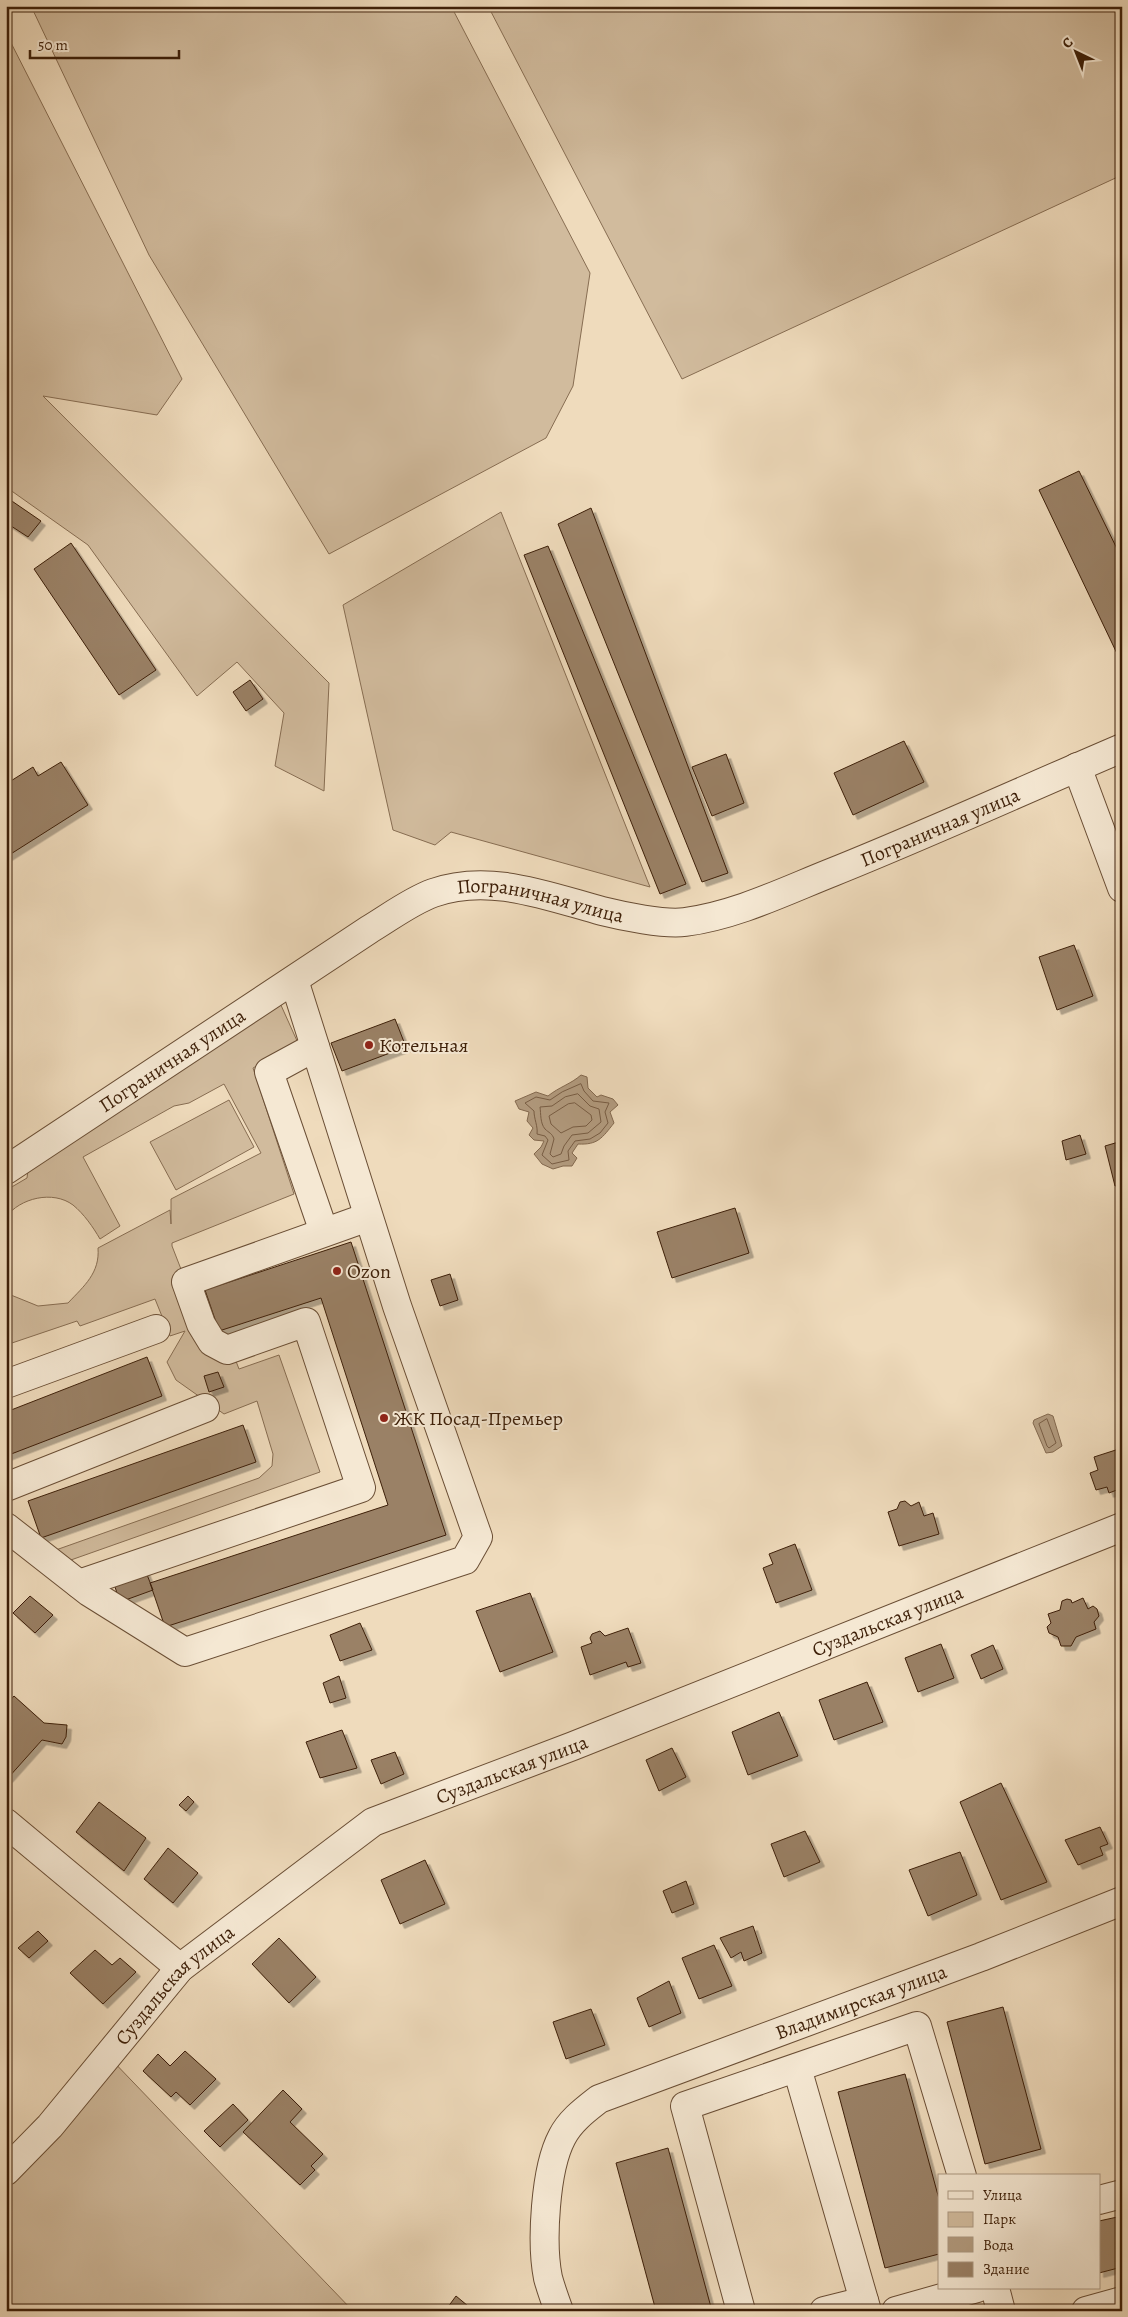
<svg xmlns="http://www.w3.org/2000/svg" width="1128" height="2317" font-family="Alegreya,serif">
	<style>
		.green { fill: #d1bb9d; stroke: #876d52 }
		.water { fill: #b29b7f; stroke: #83694f }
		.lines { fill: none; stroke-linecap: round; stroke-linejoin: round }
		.shore { stroke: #785d44; stroke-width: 1 }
		.building { fill: #9a8166; stroke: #3d1f08; filter: url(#shadow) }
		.minor-casing { stroke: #6a4e35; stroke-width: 30 }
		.minor { stroke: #f5e8d3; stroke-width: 28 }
		.poi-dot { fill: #8f2418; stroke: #f5e8d3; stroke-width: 2 }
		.labels { text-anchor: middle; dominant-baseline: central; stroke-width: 4; stroke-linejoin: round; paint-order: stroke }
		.street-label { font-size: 20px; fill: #3d1f08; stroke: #f5e8d3 }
		.poi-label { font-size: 20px; fill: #3d1f08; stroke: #f5e8d3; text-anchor: start }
	</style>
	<defs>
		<filter id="shadow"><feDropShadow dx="4.5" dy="4.5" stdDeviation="0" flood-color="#0004"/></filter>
	</defs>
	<rect width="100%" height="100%" fill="#efdbbc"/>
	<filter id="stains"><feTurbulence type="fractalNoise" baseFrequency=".004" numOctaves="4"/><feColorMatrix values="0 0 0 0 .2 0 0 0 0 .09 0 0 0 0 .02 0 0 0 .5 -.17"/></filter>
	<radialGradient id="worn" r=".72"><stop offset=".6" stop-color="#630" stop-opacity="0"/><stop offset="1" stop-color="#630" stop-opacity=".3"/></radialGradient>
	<path class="green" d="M31,6H451L590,273L573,386L546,438L329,554L149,255Z
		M488,6H1122V175L682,379Z
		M6,33L182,379L157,415L43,396L329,683L324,791L275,766L284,713L237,662L197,696L88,545L6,487Z
		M501,512L650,887L451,832L435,845L393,830L343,605Z
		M280,1003L298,1043L253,1068L294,1194L172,1243V1246L186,1282L234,1356L239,1369L279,1355L320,1472L68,1561L53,1551L259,1478L272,1466L273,1454L257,1401L224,1414L176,1380L167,1362L185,1331L170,1336L155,1299L80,1326L77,1321L6,1345V1293L38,1306L68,1303C84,1286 100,1273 98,1248L170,1210L171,1224V1199L261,1153L224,1084L189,1103L174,1106L83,1157L120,1226L100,1239C93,1227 84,1214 73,1205C53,1190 20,1198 6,1217V1188H10L27,1178L28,1170Z
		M229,1100L254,1147L176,1190L150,1142Z
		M108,2056L353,2311H6V2171Z"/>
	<path class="water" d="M581,1075L587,1077L588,1088L597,1097L601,1095L613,1099L618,1105L610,1112L614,1123C602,1138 598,1145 578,1144L572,1153L577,1158L572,1166H563L553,1169L542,1164L534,1154L541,1147L544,1141L534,1140L529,1135L533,1128L527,1121L529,1112L519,1109L515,1101L536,1092L548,1096C559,1087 571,1084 581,1075Z
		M1048,1414L1053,1416L1062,1446L1053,1452L1046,1453L1033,1423L1034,1420Z"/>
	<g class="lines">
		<path class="shore" d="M581,1084L584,1091L593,1101L609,1103L605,1112L608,1123L600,1133L590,1139L575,1141L568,1151L569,1160L552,1164L542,1155L548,1140L545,1136L537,1134C538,1126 534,1119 534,1111L525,1103L536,1097L550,1100L562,1092Z
			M578,1094L590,1106L599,1109L601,1122L588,1133L572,1135L564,1146L561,1154L553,1157L550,1154L554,1139C552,1133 549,1133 545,1129C540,1123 541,1114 540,1107L552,1106L565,1097Z
			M575,1103L591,1115L592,1120L586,1126L573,1127L561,1133L551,1124L549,1116L568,1104Z
			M1047,1419L1056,1443L1049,1448L1047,1446L1039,1424Z"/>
	</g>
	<path class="building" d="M1079,471L1122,559V664L1039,490Z
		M6,497L41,521L28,537L8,524L6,527Z
		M591,508L728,873L702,882L558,524Z
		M71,543L156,670L119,695L34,569Z
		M548,546L686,884L660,894L524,555Z
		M250,680L263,699L246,711L233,692Z
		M904,741L924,782L853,815L834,773Z
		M726,754L744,803L712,816L692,767Z
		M61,762L88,805L6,857V784L33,767L38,776Z
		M1074,945L1093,996L1057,1010L1039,957Z
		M395,1019L406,1047L342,1071L331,1043Z
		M1080,1135L1086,1154L1066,1160L1062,1141Z
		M1122,1141V1184L1115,1186L1105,1146Z
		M735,1208L749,1253L672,1278L657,1232Z
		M351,1242L446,1535L165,1627L150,1583L388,1505L321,1298L219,1331L205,1290Z
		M450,1274L458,1300L440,1306L431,1280Z
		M147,1357L162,1396L6,1456V1412Z
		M218,1372L224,1387L209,1392L204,1376Z
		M243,1425L256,1462L41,1538L28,1501Z
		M1122,1448V1488L1109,1493L1107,1487L1096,1490L1090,1473L1098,1470L1094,1457Z
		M905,1501L911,1506L919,1502L924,1516L933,1513L939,1534L899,1546L888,1512L897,1509L900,1502Z
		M795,1544L812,1590L776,1603L763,1568L773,1564L769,1554Z
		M144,1567L153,1590L120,1602L112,1578Z
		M530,1593L553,1652L500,1672L476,1611Z
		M30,1596L53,1615L35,1633L13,1613Z
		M1083,1598L1088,1609L1093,1606L1097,1609L1099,1616L1094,1622L1096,1629L1076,1637L1071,1646H1061L1058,1637L1049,1633L1047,1627L1051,1623L1048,1614L1060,1610L1062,1601L1067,1599L1071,1600L1072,1603Z
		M360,1623L372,1650L340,1661L330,1635Z
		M628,1628L641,1663L628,1667L626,1662L590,1675L581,1647L592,1643L590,1638L592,1634L600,1631L605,1636Z
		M941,1644L954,1678L918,1692L905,1658Z
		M993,1645L1003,1669L981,1679L971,1655Z
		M339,1676L346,1698L330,1703L323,1683Z
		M867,1682L883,1722L834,1740L819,1700Z
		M14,1696L44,1723L67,1725L66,1737L62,1744L42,1740L8,1778L6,1777V1705Z
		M779,1712L798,1756L748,1775L732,1732Z
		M342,1730L357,1768L320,1778L306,1742Z
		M672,1748L686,1777L659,1791L646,1760Z
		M395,1752L404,1774L381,1784L371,1760Z
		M1001,1783L1047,1882L1001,1900L960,1802Z
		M188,1796L194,1802L186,1811L179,1805Z
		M99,1802L146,1838L124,1871L76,1832Z
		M1100,1827L1108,1844L1100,1847L1103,1855L1078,1865L1065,1840Z
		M805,1831L820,1862L784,1877L771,1844Z
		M168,1848L198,1873L173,1903L144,1879Z
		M960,1852L977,1895L928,1916L909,1870Z
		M425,1860L445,1904L400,1924L381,1880Z
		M686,1881L694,1904L672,1913L663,1891Z
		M753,1926L762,1953L744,1961L741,1952L731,1958L720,1938Z
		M38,1931L48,1941L29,1958L18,1948Z
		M279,1938L316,1977L289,2003L252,1964Z
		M714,1945L732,1986L699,1999L682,1958Z
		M95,1950L112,1965L120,1958L136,1972L103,2004L70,1973Z
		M669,1981L681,2013L649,2027L637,1998Z
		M1003,2007L1041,2149L985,2164L947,2022Z
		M591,2009L605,2045L566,2059L553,2022Z
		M185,2051L216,2079L190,2105L176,2092L171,2097L143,2071L158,2054L170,2066Z
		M905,2074L939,2199V2254L885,2268L838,2092Z
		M283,2090L302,2109L290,2122L323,2154L311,2166L315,2170L300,2185L243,2132Z
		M233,2104L248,2120L220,2147L204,2131Z
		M668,2148L712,2311H656L616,2163Z
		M1122,2216V2267L1099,2273V2221Z
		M456,2296L474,2311H445Z"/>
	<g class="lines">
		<defs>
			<g id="minor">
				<path d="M1077,767L1122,888"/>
				<path d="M315,1047L269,1072L324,1232"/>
				<path id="s1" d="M6,1170L370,929C390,917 411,901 433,893C489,873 547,896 602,911C622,916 665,925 685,922C737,915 785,891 833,872C930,833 1026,789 1122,748"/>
				<path d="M6,1384L156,1329"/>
				<path d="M6,1487L205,1408"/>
				<path d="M6,1527L89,1592L185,1652L465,1560L478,1537L397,1306L294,980"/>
				<path d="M79,1584L361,1488L306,1322L227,1350L212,1342L201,1324L186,1282L368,1217"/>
				<path d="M6,1823L180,1968"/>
				<path d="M797,2068L867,2311"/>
				<path id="s2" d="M6,2171L50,2126L180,1968L373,1822L573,1746L1122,1527"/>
				<path d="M1099,2200L1122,2194"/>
				<path d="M995,2288L1001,2311"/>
				<path id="s3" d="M559,2311C555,2300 551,2289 548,2278C541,2243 545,2169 562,2137C570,2121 585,2110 599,2099L981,1957L1122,1901"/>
				<path d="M741,2311L685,2106L917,2026L962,2176"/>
				<path d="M824,2311L864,2301"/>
				<path d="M896,2311L977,2288"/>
				<path d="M1086,2311L1122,2301"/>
			</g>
		</defs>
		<use href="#minor" class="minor-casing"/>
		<use href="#minor" class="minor"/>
	</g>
	<g class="poi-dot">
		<circle cx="369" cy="1045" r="5"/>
		<circle cx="337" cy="1271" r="5"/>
		<circle cx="384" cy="1418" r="5"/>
	</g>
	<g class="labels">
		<g class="street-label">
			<text stroke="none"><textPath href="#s1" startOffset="1039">Пограничная улица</textPath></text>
			<text stroke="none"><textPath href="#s1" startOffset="619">Пограничная улица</textPath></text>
			<text stroke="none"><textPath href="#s1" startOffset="199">Пограничная улица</textPath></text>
			<text stroke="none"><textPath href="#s2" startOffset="1062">Суздальская улица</textPath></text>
			<text stroke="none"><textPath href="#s2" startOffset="658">Суздальская улица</textPath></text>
			<text stroke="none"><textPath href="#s2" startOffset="252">Суздальская улица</textPath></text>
			<text stroke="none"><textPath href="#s3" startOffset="511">Владимирская улица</textPath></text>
		</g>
		<g class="poi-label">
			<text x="379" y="1045">Котельная</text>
			<text x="347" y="1271">Ozon</text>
			<text x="394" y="1418">ЖК Посад-Премьер</text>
		</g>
	</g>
	<rect width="1128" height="2317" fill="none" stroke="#efdbbc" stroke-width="25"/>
	<rect x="8" y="8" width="1113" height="2302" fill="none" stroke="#3d1f08" stroke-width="2.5"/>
	<rect x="12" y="12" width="1103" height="2292" fill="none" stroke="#3d1f08"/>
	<rect x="938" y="2174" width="162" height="115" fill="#f5e8d3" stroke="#ab9882"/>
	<rect x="948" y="2191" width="25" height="8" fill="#f5e8d3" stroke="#ab9882"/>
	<text x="983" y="2200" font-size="15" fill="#3d1f08">Улица</text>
	<rect x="948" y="2212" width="25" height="15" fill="#d1bb9d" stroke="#ab9882"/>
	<text x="983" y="2224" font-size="15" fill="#3d1f08">Парк</text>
	<rect x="948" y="2237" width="25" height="15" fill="#b29b7f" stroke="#ab9882"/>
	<text x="983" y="2250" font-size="15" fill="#3d1f08">Вода</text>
	<rect x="948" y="2262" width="25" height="15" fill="#9a8166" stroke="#ab9882"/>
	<text x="983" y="2274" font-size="15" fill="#3d1f08">Здание</text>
	<g transform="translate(1076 52) rotate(317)" stroke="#f5e8d3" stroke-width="4" paint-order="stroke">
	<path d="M0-4L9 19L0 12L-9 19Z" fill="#3d1f08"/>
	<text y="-8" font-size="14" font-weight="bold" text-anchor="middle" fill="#3d1f08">С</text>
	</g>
	<path d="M30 50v8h149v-8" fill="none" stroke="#3d1f08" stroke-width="2.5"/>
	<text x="38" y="50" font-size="15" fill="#3d1f08" stroke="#f5e8d3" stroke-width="4" paint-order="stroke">50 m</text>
	<rect width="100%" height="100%" filter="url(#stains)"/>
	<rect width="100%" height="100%" fill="url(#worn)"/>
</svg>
